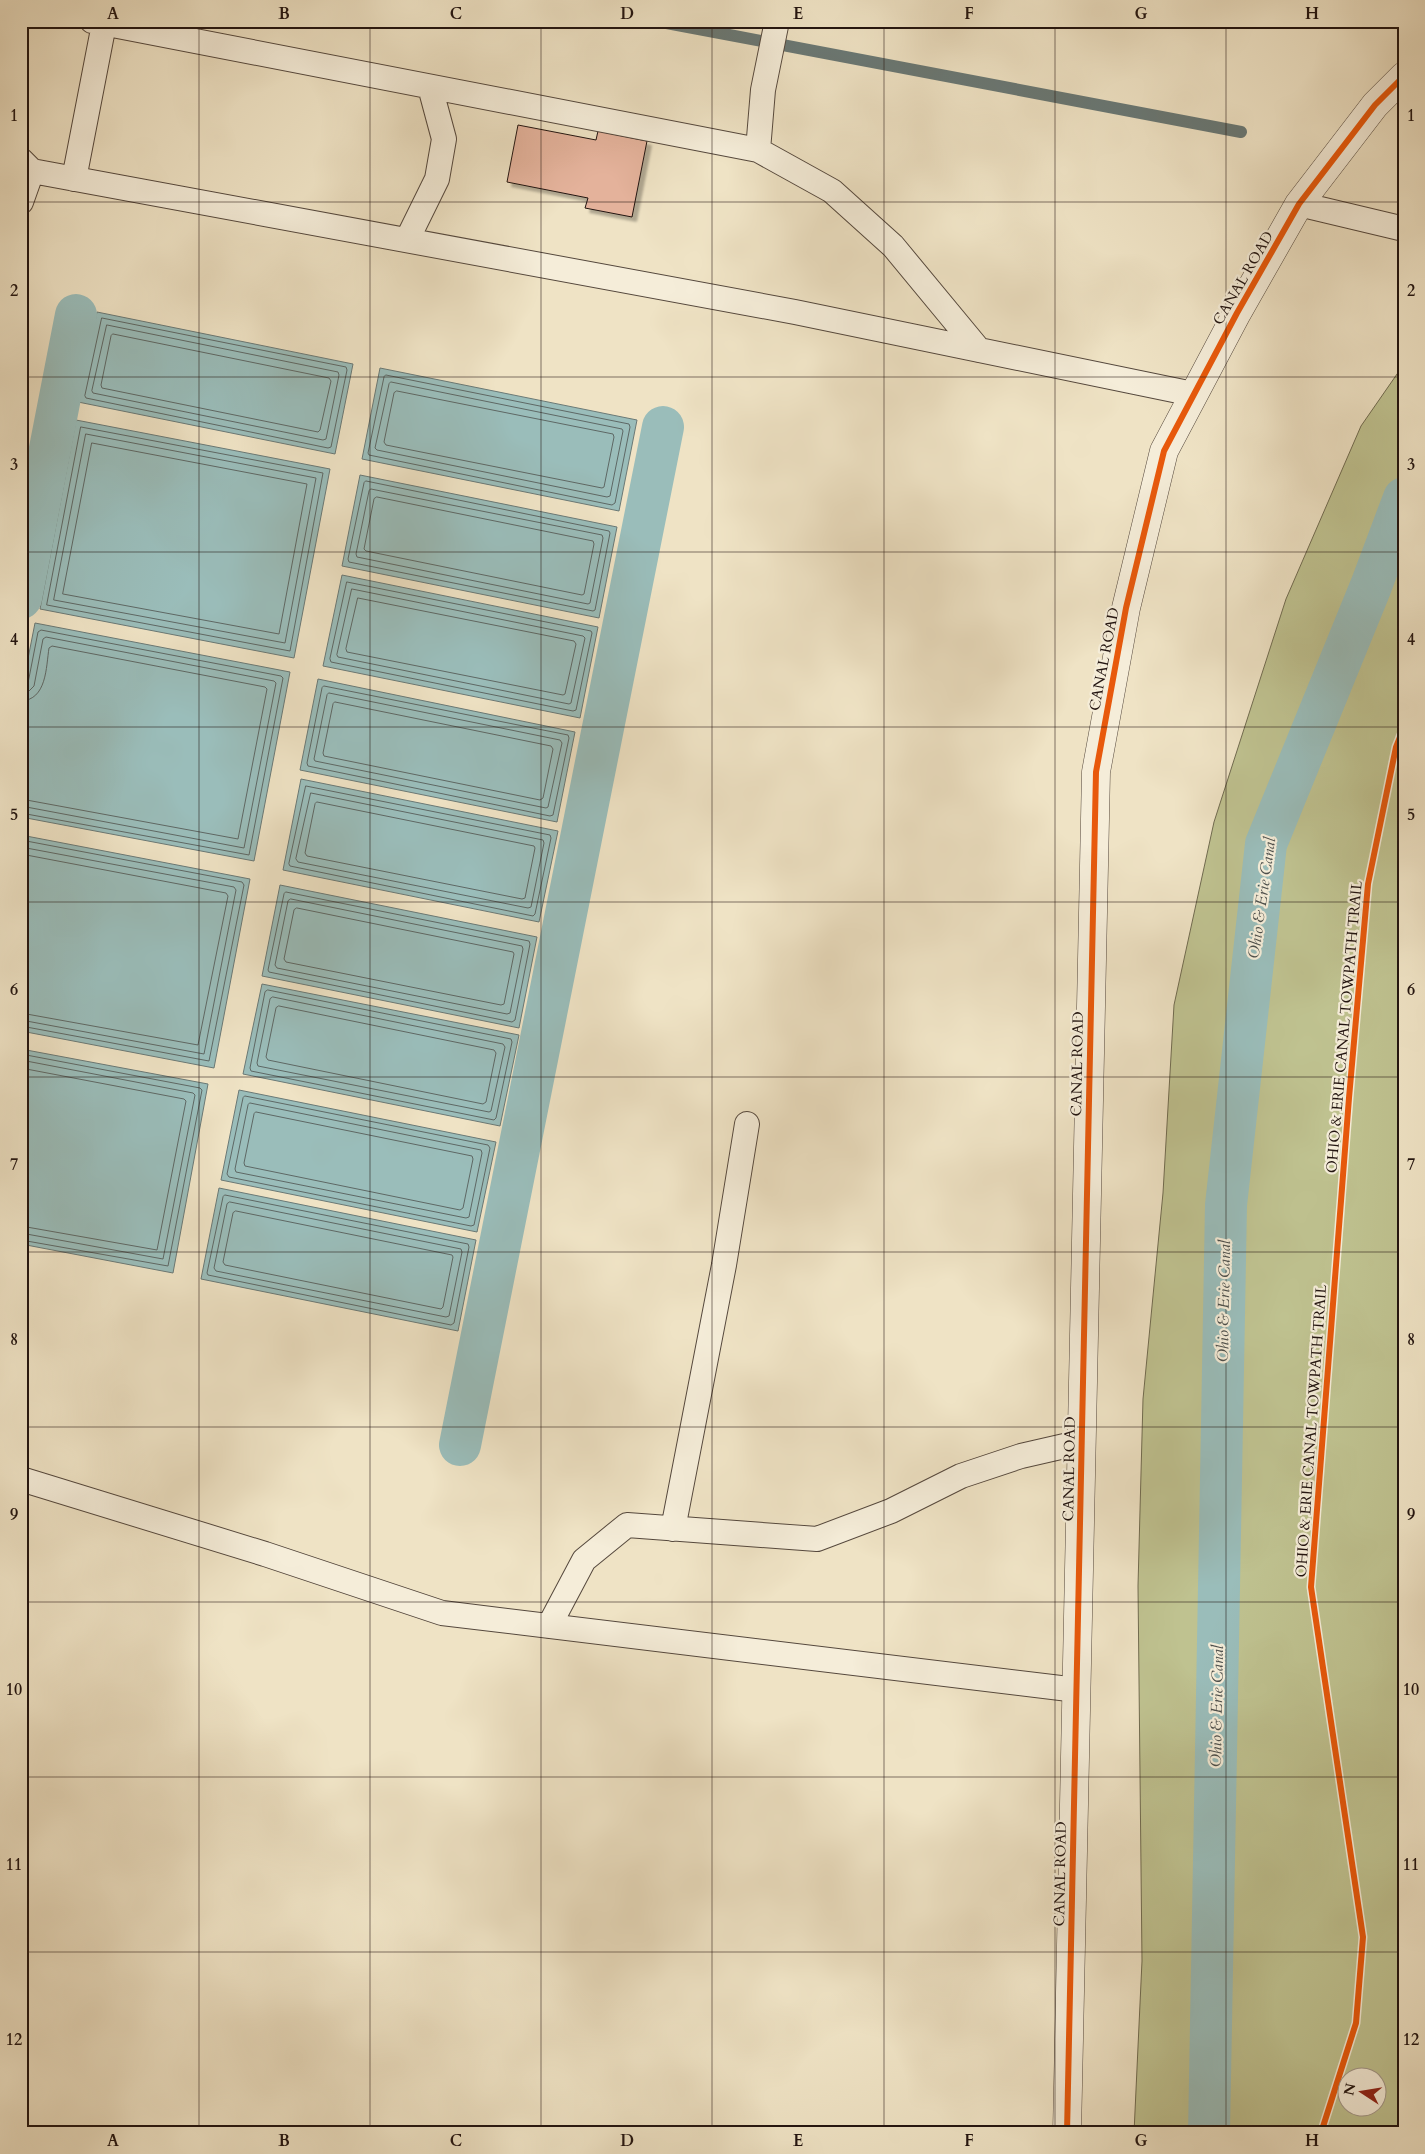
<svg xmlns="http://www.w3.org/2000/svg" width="1425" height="2154" font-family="Cardo,serif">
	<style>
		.green { fill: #bfc290; stroke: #706b50; fill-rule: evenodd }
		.water { fill: #9abdba; stroke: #6a7976 }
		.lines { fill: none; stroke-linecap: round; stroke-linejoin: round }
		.shore { stroke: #5e6865; stroke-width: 1 }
		.stream { stroke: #6a7976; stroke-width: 12 }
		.canal { stroke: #9abdba; stroke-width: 42 }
		.building { fill: #e4b29b; stroke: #221410; filter: url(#shadow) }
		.service-casing { stroke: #55483d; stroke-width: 26 }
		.tertiary-casing { stroke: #55483d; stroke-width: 29 }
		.service { stroke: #f5edd9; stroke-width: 24 }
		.tertiary { stroke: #f5edd9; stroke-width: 28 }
		.cycleway-casing { stroke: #f5edd9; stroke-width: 9 }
		.cycleway { stroke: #e8590c; stroke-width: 6 }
		.grid { fill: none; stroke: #221410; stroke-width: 1; stroke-opacity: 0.55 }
		.labels { text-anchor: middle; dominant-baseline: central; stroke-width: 4.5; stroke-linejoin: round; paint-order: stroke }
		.street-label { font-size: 15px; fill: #221410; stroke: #f5edd9 }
		.water-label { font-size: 16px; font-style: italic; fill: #4c4f4c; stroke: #f5edd9 }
		.neatline { fill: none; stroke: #221410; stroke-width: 2 }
		.grid-label { font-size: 16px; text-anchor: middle; font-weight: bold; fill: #221410 }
	</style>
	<defs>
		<filter id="shadow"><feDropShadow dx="4.5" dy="4.5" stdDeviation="1" flood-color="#0004"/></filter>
	</defs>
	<rect width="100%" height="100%" fill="#efe3c5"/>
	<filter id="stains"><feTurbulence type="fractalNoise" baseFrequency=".004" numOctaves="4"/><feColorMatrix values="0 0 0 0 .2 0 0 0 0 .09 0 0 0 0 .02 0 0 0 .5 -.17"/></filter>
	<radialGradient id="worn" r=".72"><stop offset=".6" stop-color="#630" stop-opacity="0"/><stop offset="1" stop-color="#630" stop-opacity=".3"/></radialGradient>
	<path class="green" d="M1404,364V2133H1134L1142,1961L1138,1586L1143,1399L1163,1193L1174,1005L1214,822L1286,599L1361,426ZM1348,2076H1378V2106H1348Z"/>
	<path class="water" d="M97,312L353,364L335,454L78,402Z
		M380,368L637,420L619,511L362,459Z
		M76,420L330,469L294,658L40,609Z
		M360,475L617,527L599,618L342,566Z
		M342,575L598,627L580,718L323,666Z
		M35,623L290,672L254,861L21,817V694Z
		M318,679L575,732L557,822L300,770Z
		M301,779L558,831L539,922L283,870Z
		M21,835L250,879L214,1068L21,1031Z
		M280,885L537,937L519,1028L262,976Z
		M262,984L519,1035L500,1126L243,1074Z
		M21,1049L208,1084L173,1273L21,1244Z
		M239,1090L496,1142L477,1232L221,1180Z
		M219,1188L476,1240L458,1331L201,1279Z"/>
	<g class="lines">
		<path class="shore" d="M102,318L346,367L347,370L331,447L328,448L86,398L85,396Z
			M107,325L338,372L339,375L326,439L323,440L93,393L92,391Z
			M113,334L329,378L331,381L320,430L318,432L102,388L101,385L111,336Z
			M386,375L629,424L630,427L615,503L612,505L369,455L368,453L384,377Z
			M391,382L622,429L623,431L610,496L607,497L377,450L375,448L389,384Z
			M397,391L613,434L614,437L604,487L602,488L386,445L384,442L394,393Z
			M81,427L323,473L290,651L47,605Z
			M86,434L316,478L285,643L54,600Z
			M92,443L307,484L279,634L63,594Z
			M366,481L609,531L610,533L595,610L593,611L349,562L348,559L364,483Z
			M371,489L602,535L603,538L590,603L588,604L357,557L356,554L369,491Z
			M377,497L593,541L594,544L584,594L582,595L366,551L364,549L374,499Z
			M347,582L591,631L592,633L576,710L573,711L331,662L330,659Z
			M352,589L583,636L585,638L571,703L569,704L338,657L337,655Z
			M358,598L574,641L576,644L565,694L563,695L347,652L346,649Z
			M324,686L568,735L569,738L553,815L550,816L308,766L307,763L322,688Z
			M21,687L26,686L28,683L38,632L41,630L281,676L283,678L249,855L21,813
			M21,693L29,691L34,686L43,639L46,637L274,681L276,683L244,848L21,806
			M329,693L560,740L562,743L548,807L546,808L315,761L314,759L327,695Z
			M21,701C47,700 46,667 49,648L52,646L265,687L267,689L238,839L21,799
			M335,702L551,746L553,749L543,798L540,800L324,756L323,753L333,704Z
			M306,786L550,835L551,838L535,914L533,916L290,866L289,864Z
			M311,793L543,840L544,843L531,907L528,908L298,862L296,859Z
			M317,802L534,846L535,848L525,898L522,899L307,856L305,853L315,804Z
			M21,840L242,882L244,885L209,1061L21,1026
			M21,847L234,887L236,890L204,1054L21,1020
			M21,854L226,893L228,896L198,1045L21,1013
			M286,892L529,941L530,944L515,1020L512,1022L269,972L268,970L284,894Z
			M291,899L522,946L523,949L510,1013L507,1014L277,968L275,965L288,901Z
			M297,908L513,952L514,954L504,1004L501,1005L286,962L284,959L294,910Z
			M268,990L511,1039L512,1042L496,1118L494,1120L251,1071L250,1068L265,992Z
			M273,997L503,1044L505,1047L491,1111L489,1112L258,1066L257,1063L270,999Z
			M279,1006L494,1050L496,1053L486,1102L483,1104L268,1060L266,1057L276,1008Z
			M21,1054L200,1088L202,1090L168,1266L21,1240
			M21,1060L193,1093L195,1095L163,1259L21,1233
			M21,1068L184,1099L186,1101L157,1250L21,1226
			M245,1096L488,1145L490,1148L474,1225L471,1226L229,1177L227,1174L243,1098Z
			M250,1103L481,1150L482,1153L469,1217L466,1218L236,1172L235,1169L248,1105Z
			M256,1112L472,1156L473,1159L463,1208L460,1210L245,1166L244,1163L254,1114Z
			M225,1195L468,1244L469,1247L454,1323L451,1325L208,1275L207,1273L223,1197Z
			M230,1202L461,1249L462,1252L449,1316L446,1317L216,1271L214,1268L227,1204Z
			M236,1211L452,1255L453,1257L443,1307L441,1309L225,1265L223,1262L233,1213Z"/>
		<path class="stream" d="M656,21L1241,132"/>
		<path class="canal" d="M21,598L76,315
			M460,1445L663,427
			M1209,2133L1226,1205L1266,844L1371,586L1404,498"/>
	</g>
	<path class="building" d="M518,125L596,140L598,131L647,141L632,217L585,208L588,198L507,182Z"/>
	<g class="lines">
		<defs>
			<path id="service" d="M92,21L758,150L832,191L893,246L979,350
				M758,150L763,90L777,21
				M21,160L32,171L795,312L1193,394
				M74,179L104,24
				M21,202L32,171
				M1299,204L1404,229
				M407,240L437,179L444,139L430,87
				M21,1479L265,1554L442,1613L1077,1690
				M673,1529L724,1265L747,1124
				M549,1626L584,1560L627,1525L817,1539L891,1511L961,1476L1021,1456L1082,1442"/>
			<path id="tertiary" d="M1067,2133L1096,772L1126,608L1164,451L1237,313L1299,204L1375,105L1404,76"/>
		</defs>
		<use href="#service" class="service-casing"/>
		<use href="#tertiary" class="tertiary-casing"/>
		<use href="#service" class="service"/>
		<use href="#tertiary" class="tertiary"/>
		<defs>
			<path id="cycleway" d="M1067,2133L1096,772L1126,608L1164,451L1237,313L1299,204L1375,105L1404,76
				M1321,2133L1356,2023L1363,1937L1311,1587L1349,1098L1368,884L1396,747L1404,727"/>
		</defs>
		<use href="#cycleway" class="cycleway-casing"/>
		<use href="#cycleway" class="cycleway"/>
	</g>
	<path class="grid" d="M199,21V2133M370,21V2133M541,21V2133M712,21V2133M884,21V2133M1055,21V2133M1226,21V2133M21,202H1404M21,377H1404M21,552H1404M21,727H1404M21,902H1404M21,1077H1404M21,1252H1404M21,1427H1404M21,1602H1404M21,1777H1404M21,1952H1404"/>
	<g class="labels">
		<g class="street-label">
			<text transform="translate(1243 278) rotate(-60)">CANAL ROAD</text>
			<text transform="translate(1104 659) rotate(-79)">CANAL ROAD</text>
			<text transform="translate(1344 1027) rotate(-85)">OHIO &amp; ERIE CANAL TOWPATH TRAIL</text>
			<text transform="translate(1077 1064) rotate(-89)">CANAL ROAD</text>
			<text transform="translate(1311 1431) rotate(-86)">OHIO &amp; ERIE CANAL TOWPATH TRAIL</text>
			<text transform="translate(1069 1469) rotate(-89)">CANAL ROAD</text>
			<text transform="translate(1060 1874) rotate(-89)">CANAL ROAD</text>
		</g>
		<g class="water-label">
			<text transform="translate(1262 898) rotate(-82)">Ohio &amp; Erie Canal</text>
			<text transform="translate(1224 1301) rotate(-89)">Ohio &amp; Erie Canal</text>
			<text transform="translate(1217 1706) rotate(-89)">Ohio &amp; Erie Canal</text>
		</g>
	</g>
	<rect width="1425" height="2154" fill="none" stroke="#efe3c5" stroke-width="55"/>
	<g transform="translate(1362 2092) rotate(282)"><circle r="24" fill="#f5edd9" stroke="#a19689"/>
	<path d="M0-4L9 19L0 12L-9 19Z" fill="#8f2418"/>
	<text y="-8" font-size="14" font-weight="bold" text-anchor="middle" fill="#221410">N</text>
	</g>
	<rect x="28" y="28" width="1370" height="2098" class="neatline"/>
	<g class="grid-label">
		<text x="113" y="19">A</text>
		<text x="284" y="19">B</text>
		<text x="456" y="19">C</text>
		<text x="627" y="19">D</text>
		<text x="798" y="19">E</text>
		<text x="969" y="19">F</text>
		<text x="1141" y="19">G</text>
		<text x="1312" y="19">H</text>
		<text x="14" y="121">1</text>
		<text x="1411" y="121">1</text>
		<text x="14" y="296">2</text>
		<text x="1411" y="296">2</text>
		<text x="14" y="470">3</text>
		<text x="1411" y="470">3</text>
		<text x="14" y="645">4</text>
		<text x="1411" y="645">4</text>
		<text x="14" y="820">5</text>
		<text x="1411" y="820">5</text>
		<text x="14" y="995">6</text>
		<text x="1411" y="995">6</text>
		<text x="14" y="1170">7</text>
		<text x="1411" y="1170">7</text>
		<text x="14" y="1345">8</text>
		<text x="1411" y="1345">8</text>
		<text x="14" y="1520">9</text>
		<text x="1411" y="1520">9</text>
		<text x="14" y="1695">10</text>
		<text x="1411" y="1695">10</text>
		<text x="14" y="1870">11</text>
		<text x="1411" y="1870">11</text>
		<text x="14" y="2045">12</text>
		<text x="1411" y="2045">12</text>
		<text x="113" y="2146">A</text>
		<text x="284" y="2146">B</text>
		<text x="456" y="2146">C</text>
		<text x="627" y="2146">D</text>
		<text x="798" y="2146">E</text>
		<text x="969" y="2146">F</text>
		<text x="1141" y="2146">G</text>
		<text x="1312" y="2146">H</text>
	</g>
	<rect width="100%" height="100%" filter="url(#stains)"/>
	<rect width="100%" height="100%" fill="url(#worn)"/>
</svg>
